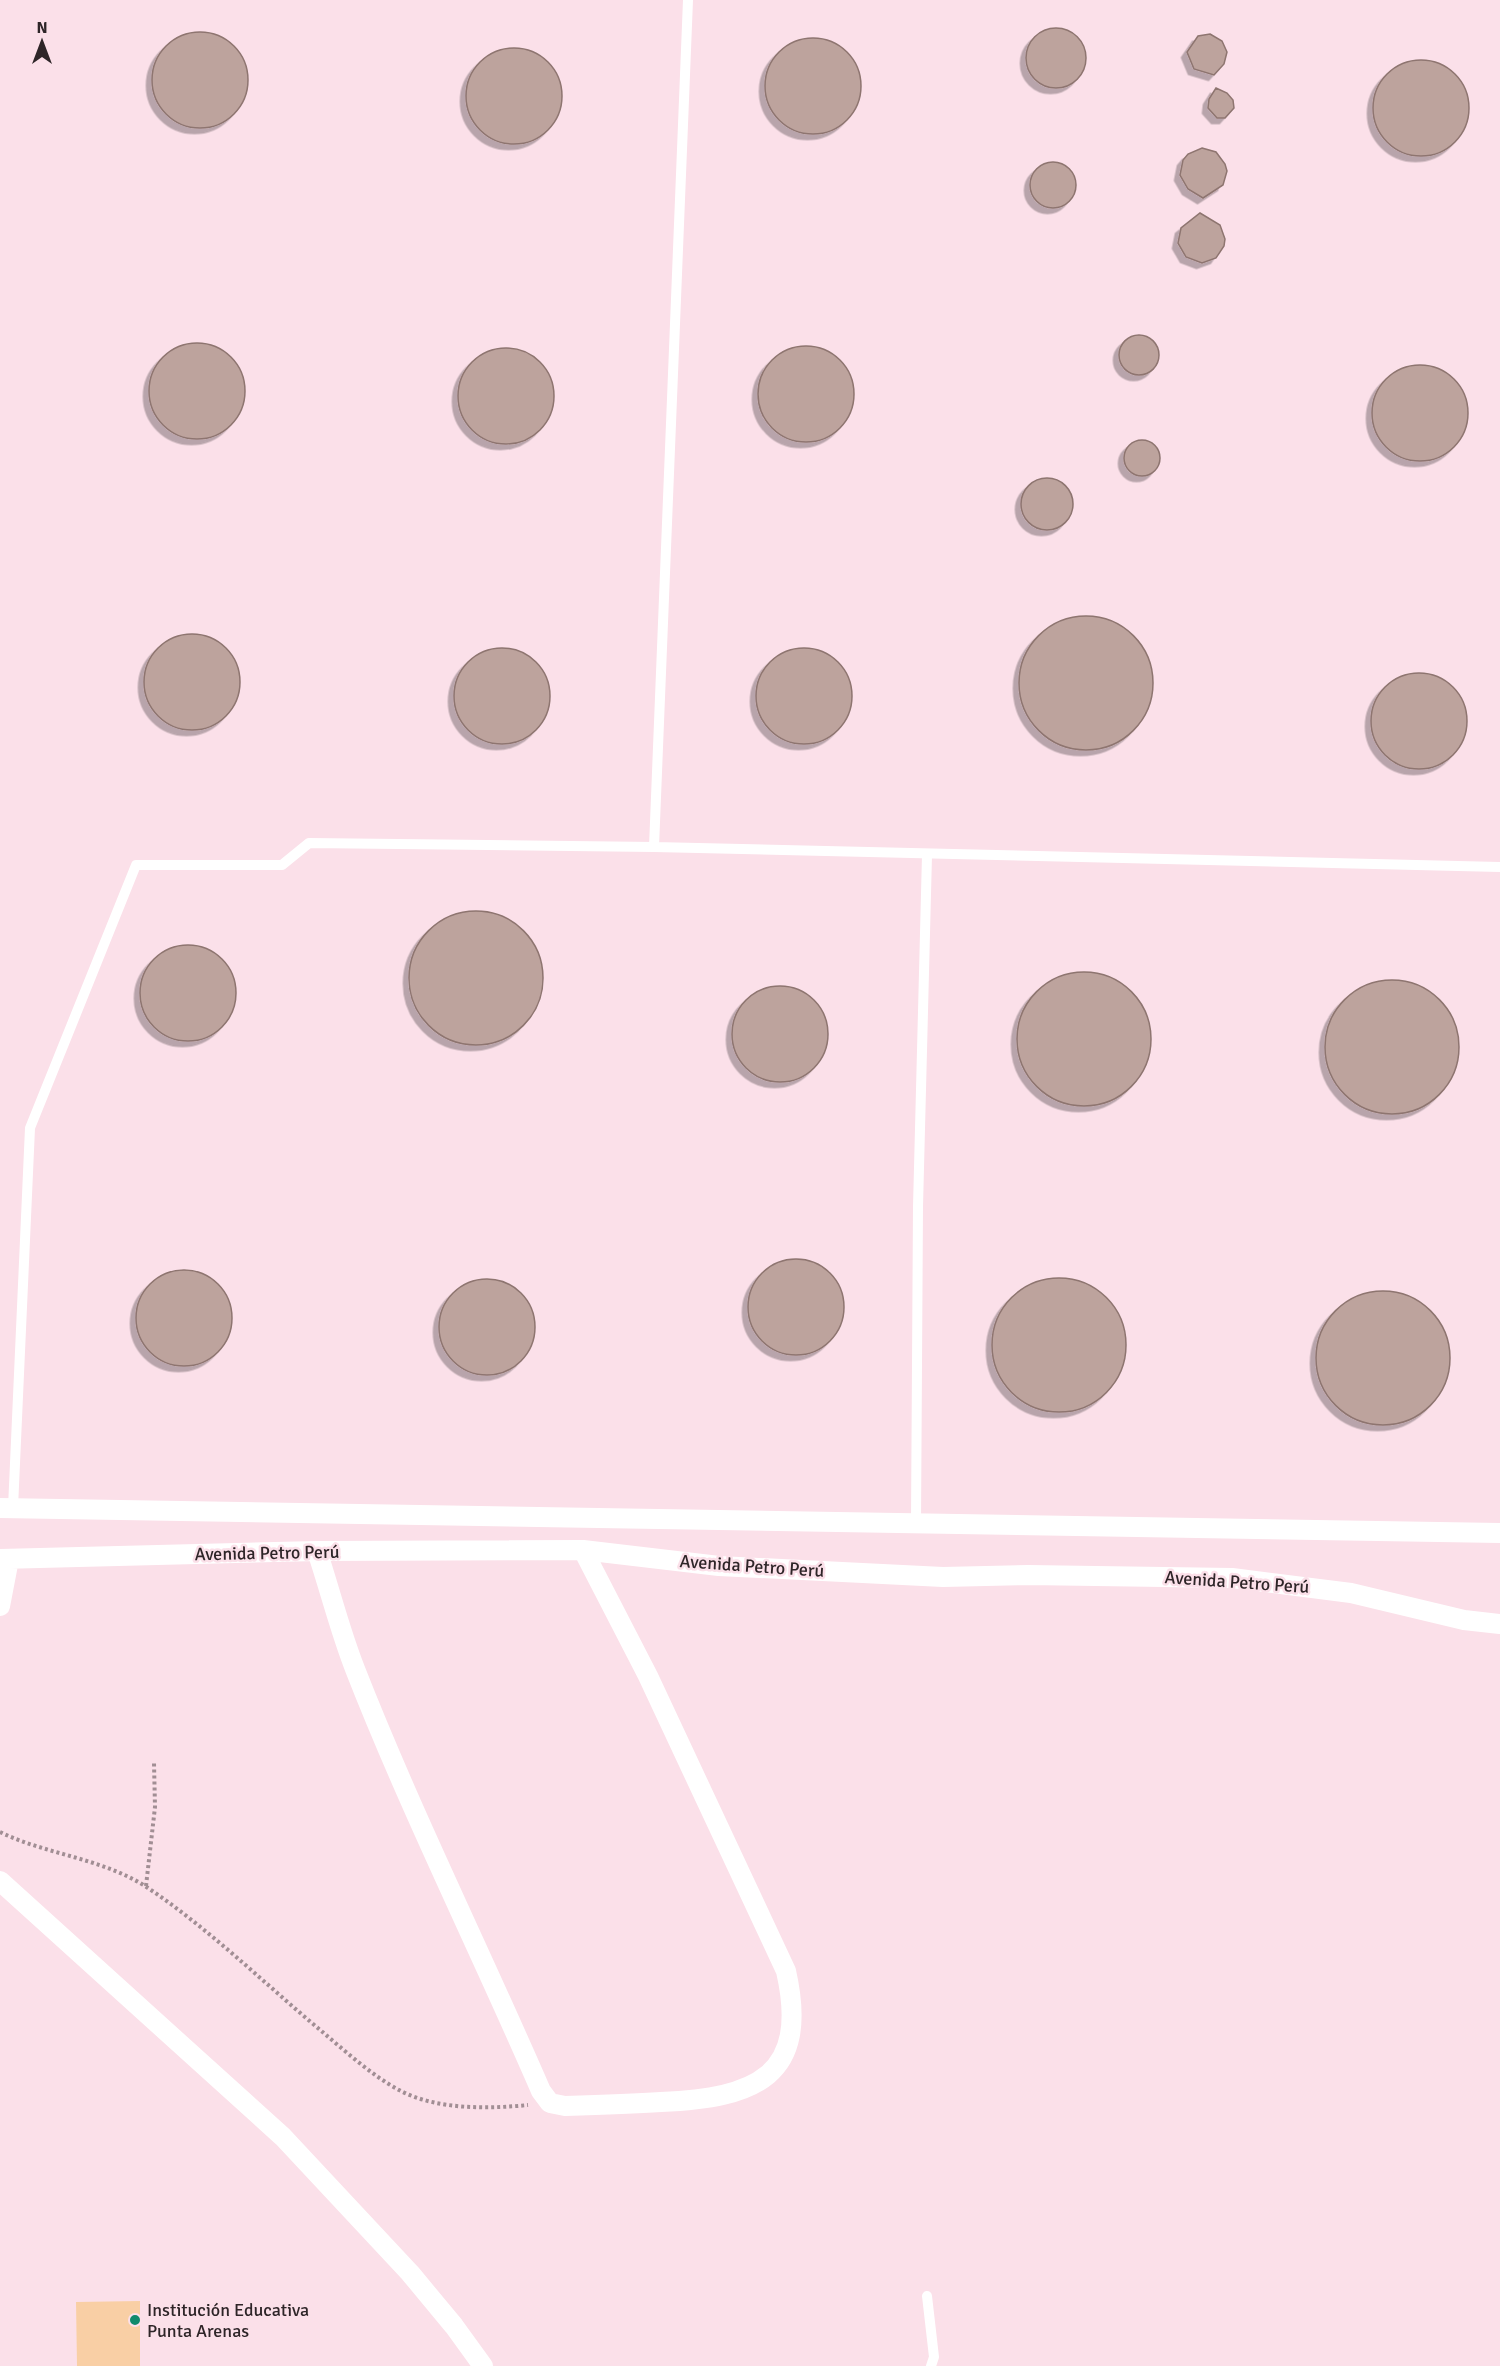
<svg xmlns="http://www.w3.org/2000/svg" width="1500" height="2366" font-family="Signika,sans-serif">
	<style>
		.green { fill: #f9cfa5 }
		.building { fill: #bda39d; stroke: #8e7570; stroke-width: 1.5; filter: url(#shadow) }
		.lines { fill: none; stroke-linecap: round; stroke-linejoin: round }
		.path { stroke: #a18e94; stroke-width: 4; stroke-dasharray: 3 3; stroke-linecap: butt }
		.lane { stroke: #fff; stroke-width: 10 }
		.street { stroke: #fff; stroke-width: 20 }
		.poi-dot { fill: #108a6c; stroke: #fbe0e9; stroke-width: 2 }
		.labels { text-anchor: middle; dominant-baseline: central; stroke-width: 5; stroke-linejoin: round; paint-order: stroke }
		.street-label { font-size: 18px; fill: #2e2528; stroke: #fbe0e9 }
		.poi-label { font-size: 18px; fill: #2e2528; stroke: #fbe0e9; text-anchor: start }
	</style>
	<defs>
		<filter id="shadow"><feDropShadow dx="-5.5" dy="5.5" stdDeviation="0" flood-color="#0004"/></filter>
	</defs>
	<rect width="100%" height="100%" fill="#fbe0e9"/>
	<path class="green" d="M140,2301V2366H77L76,2302Z"/>
	<path class="building" d="M1026 58a30 30 0 1 1 60 0a30 30 0 1 1-60 0Z
		M152 80a48 48 0 1 1 96 0a48 48 0 1 1-96 0Z
		M1210,34L1222,41L1227,52L1224,64L1214,75L1194,69L1187,52L1198,36Z
		M765 86a48 48 0 1 1 96 0a48 48 0 1 1-96 0Z
		M466 96a48 48 0 1 1 96 0a48 48 0 1 1-96 0Z
		M1373 108a48 48 0 1 1 96 0a48 48 0 1 1-96 0Z
		M1216,88L1227,93L1233,100L1234,108L1225,118H1217L1208,108L1209,99Z
		M1202,148L1216,152L1225,164L1227,171L1223,185L1203,198L1188,189L1180,175L1183,160L1188,154Z
		M1030 185a23 23 0 1 1 46 0a23 23 0 1 1-46 0Z
		M1200,213L1220,225L1225,239L1224,246L1216,258L1202,263L1186,257L1178,243L1181,228Z
		M1119 355a20 20 0 1 1 40 0a20 20 0 1 1-40 0Z
		M149 391a48 48 0 1 1 96 0a48 48 0 1 1-96 0Z
		M758 394a48 48 0 1 1 96 0a48 48 0 1 1-96 0Z
		M458 396a48 48 0 1 1 96 0a48 48 0 1 1-96 0Z
		M1372 413a48 48 0 1 1 96 0a48 48 0 1 1-96 0Z
		M1124 458a18 18 0 1 1 36 0a18 18 0 1 1-36 0Z
		M1021 504a26 26 0 1 1 52 0a26 26 0 1 1-52 0Z
		M1019 683a67 67 0 1 1 134 0a67 67 0 1 1-134 0Z
		M144 682a48 48 0 1 1 96 0a48 48 0 1 1-96 0Z
		M756 696a48 48 0 1 1 96 0a48 48 0 1 1-96 0Z
		M454 696a48 48 0 1 1 96 0a48 48 0 1 1-96 0Z
		M1371 721a48 48 0 1 1 96 0a48 48 0 1 1-96 0Z
		M409 978a67 67 0 1 1 134 0a67 67 0 1 1-134 0Z
		M140 993a48 48 0 1 1 96 0a48 48 0 1 1-96 0Z
		M1017 1039a67 67 0 1 1 134 0a67 67 0 1 1-134 0Z
		M1325 1047a67 67 0 1 1 134 0a67 67 0 1 1-134 0Z
		M732 1034a48 48 0 1 1 96 0a48 48 0 1 1-96 0Z
		M748 1307a48 48 0 1 1 96 0a48 48 0 1 1-96 0Z
		M136 1318a48 48 0 1 1 96 0a48 48 0 1 1-96 0Z
		M992 1345a67 67 0 1 1 134 0a67 67 0 1 1-134 0Z
		M439 1327a48 48 0 1 1 96 0a48 48 0 1 1-96 0Z
		M1316 1358a67 67 0 1 1 134 0a67 67 0 1 1-134 0Z"/>
	<g class="lines">
		<path class="path" d="M0,1832C47,1855 103,1858 148,1888C209,1929 263,1982 319,2029C344,2050 371,2075 399,2090C436,2110 488,2109 528,2105
			M146,1886L155,1807L154,1763"/>
		<path class="lane" d="M654,847L1500,867
			M13,1508L30,1128L136,865H282L309,843L654,847L688,0
			M916,1523L918,1207L927,855
			M927,2296L934,2357L931,2366"/>
		<path class="street" d="M0,1508L1500,1533
			M317,1551C330,1590 340,1631 355,1669C411,1812 480,1950 541,2091L550,2103L565,2106C597,2105 629,2104 661,2102C755,2098 810,2077 786,1971L648,1676L583,1550
			M0,1559L317,1551L583,1550L719,1566L943,1577L1028,1575L1232,1578L1351,1593L1464,1620L1500,1624
			M0,1606L9,1559
			M0,1881L283,2137L410,2273L454,2326L483,2366"/>
	</g>
	<circle class="poi-dot" cx="135" cy="2320" r="6"/>
	<g class="labels">
		<g class="street-label">
			<text transform="translate(267 1553) rotate(-1)">Avenida Petro Perú</text>
			<text transform="translate(752 1566) rotate(4)">Avenida Petro Perú</text>
			<text transform="translate(1237 1582) rotate(4)">Avenida Petro Perú</text>
		</g>
		<g class="poi-label">
			<text x="147" y="2310">Institución Educativa<tspan x="147" dy="21">Punta Arenas</tspan></text>
		</g>
	</g>
	<g transform="translate(42 42)" stroke="#fbe0e9" stroke-width="4.5" paint-order="stroke">
	<path d="M0-4.5L10 22L0 15L-10 22Z" fill="#2e2528"/>
	<text y="-9" font-size="16" font-weight="bold" text-anchor="middle" fill="#2e2528">N</text>
	</g>
</svg>
